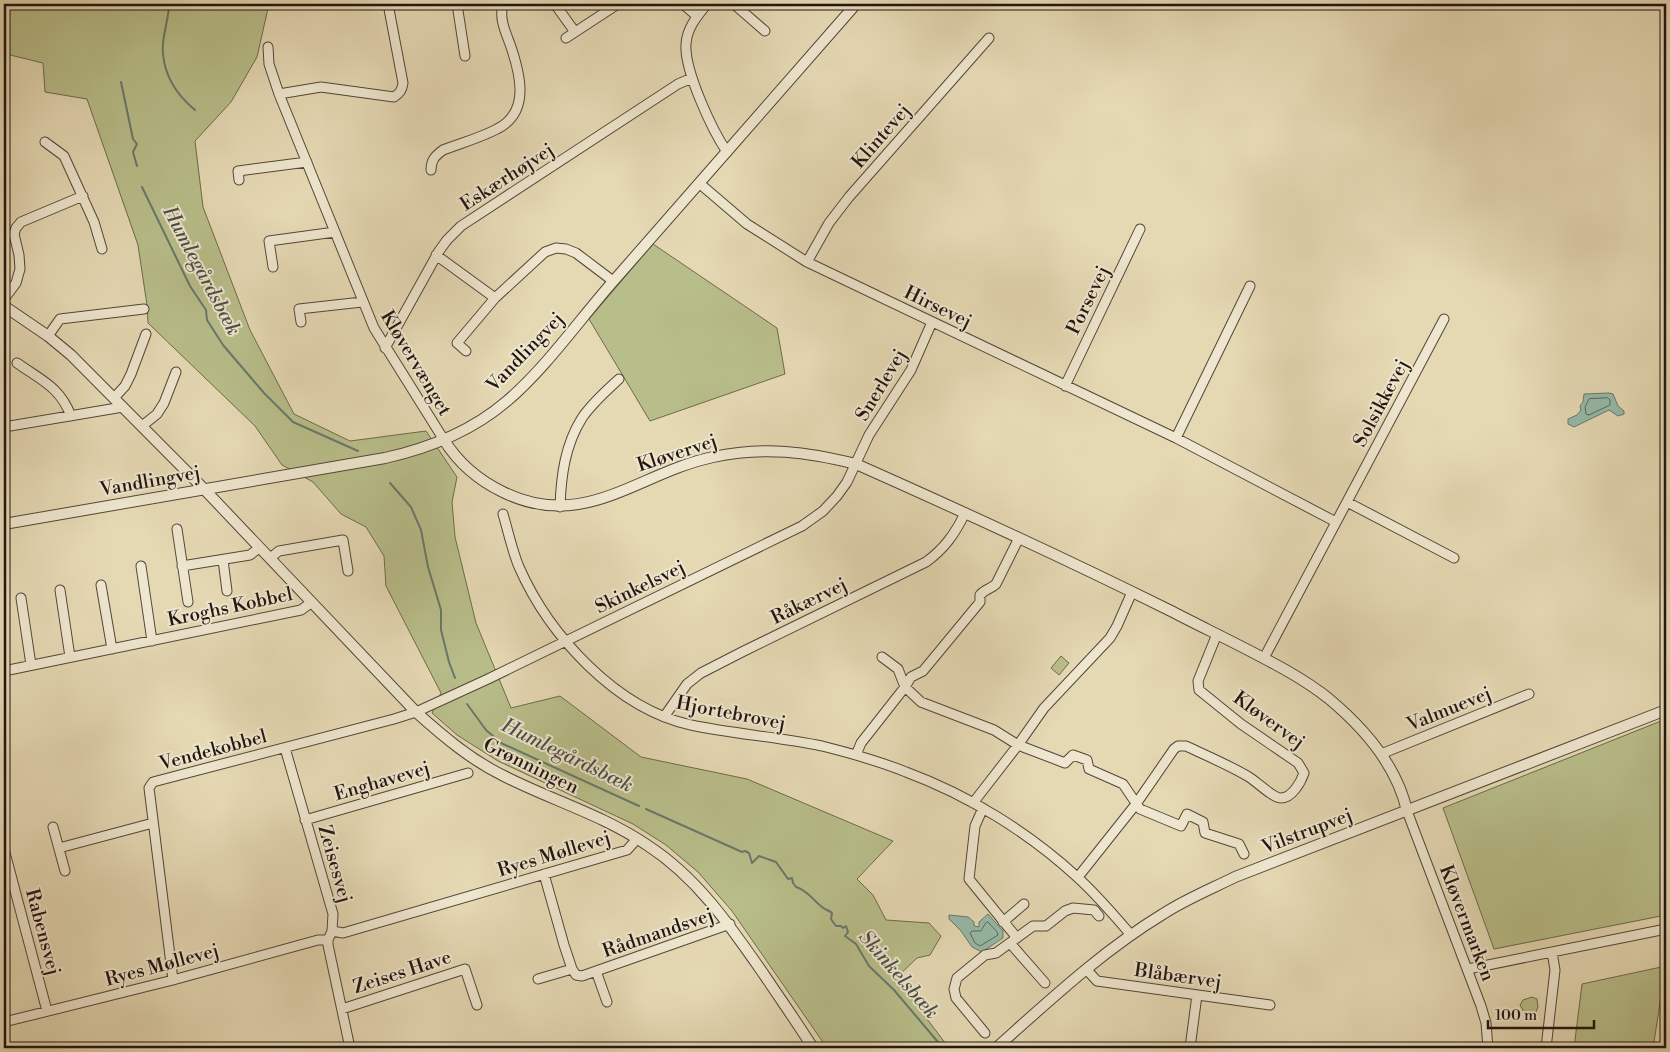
<svg xmlns="http://www.w3.org/2000/svg" width="1670" height="1052" font-family="'Libre Bodoni',serif">
	<style>
		.green { fill: #b8be8a; stroke: #6d6a4d }
		.water { fill: #96baa9; stroke: #68786c }
		.lines { fill: none; stroke-linecap: round; stroke-linejoin: round }
		.shore { stroke: #5c685c; stroke-width: 1 }
		.stream { stroke: #68786c; stroke-width: 2 }
		.minor-casing { stroke: #534639; stroke-width: 11 }
		.tertiary-casing { stroke: #534639; stroke-width: 12 }
		.minor { stroke: #eee6ce; stroke-width: 9 }
		.tertiary { stroke: #eee6ce; stroke-width: 10 }
		.labels { text-anchor: middle; dominant-baseline: central; stroke-width: 4; stroke-linejoin: round; paint-order: stroke }
		.street-label { font-size: 19px; fill: #221510; stroke: #eee6ce }
		.water-label { font-size: 20px; font-style: italic; fill: #4b4f46; stroke: #eee6ce }
	</style>
	<rect width="100%" height="100%" fill="#e5d9b4"/>
	<filter id="stains"><feTurbulence type="fractalNoise" baseFrequency=".004" numOctaves="4"/><feColorMatrix values="0 0 0 0 .2 0 0 0 0 .09 0 0 0 0 .02 0 0 0 .5 -.17"/></filter>
	<radialGradient id="worn" r=".72"><stop offset=".6" stop-color="#630" stop-opacity="0"/><stop offset="1" stop-color="#630" stop-opacity=".3"/></radialGradient>
	<path class="green" d="M9,4H269L257,57L231,102L195,141L203,207L250,330L294,414L350,441L426,431L457,477L452,502L455,537L476,623L511,708L560,696L641,757L747,779L893,841L857,879L873,895L886,920L929,923L941,936L930,955L917,958L896,978L949,1048H827L732,911L698,872L666,845L633,824L498,761L457,735L432,713L441,693L386,586L384,556L366,527L341,514L313,482L282,465L255,426L148,323L147,305L138,245L87,99L45,92L43,63L6,54Z
		M653,244L777,328L785,374L650,421L589,319Z
		M1061,656L1069,663L1059,675L1051,668Z
		M1666,719V915L1494,949L1443,808Z
		M1666,966L1653,1048L1620,1045L1619,1048H1574L1582,984Z
		M1532,997L1537,999L1538,1007L1535,1014H1525L1520,1005L1523,1000Z"/>
	<path class="water" d="M1609,393L1613,394L1618,406L1624,411V414L1618,416L1609,410L1574,427L1568,424V419L1577,415L1581,410L1580,406L1583,402L1584,394Z
		M988,914L1003,931V938L982,952L972,947L961,931L949,919V915L968,917L974,922V926L979,927V922Z"/>
	<g class="lines">
		<path class="shore" d="M1608,398L1610,400V405L1589,415L1586,414L1585,407L1589,399Z
			M988,922L997,932L998,935L980,946L975,943L970,933L972,931H981L985,924Z"/>
		<path class="stream" d="M169,4C169,20 161,38 163,54C165,77 178,96 195,110
			M121,82L133,139L137,144L133,152L137,166
			M142,187L190,286L206,310L207,320L223,345L264,393L293,422L358,451
			M390,483L411,507L421,530L428,567L441,610V630L449,662L455,678
			M467,704L486,730L501,743L639,806
			M646,809L742,852L745,851L749,853L752,863L759,856L776,862L788,879L792,878L793,883L796,887C807,890 813,900 822,907C825,910 829,910 832,913L831,919L836,926H841L843,928L846,926L848,932L845,936L856,944L869,966L894,990L943,1048"/>
		<defs>
			<path id="minor" d="M457,4L465,56
				M683,4L697,16
				M707,4C697,16 687,28 686,44C684,70 712,130 727,152
				M734,4L765,31
				M557,7L575,32
				M566,38L618,4
				M268,47L269,64L279,94L374,328L444,440
				M279,94L321,87L394,97C400,93 402,90 403,83L388,4
				M45,142L64,156L94,222L102,249
				M431,170C431,160 435,156 443,150C461,143 480,138 497,129C531,112 520,73 510,44C505,31 499,18 503,4
				M239,180L238,171L307,162
				M699,183L747,224L807,262L1176,438L1336,522
				M436,255L495,298
				M807,262L829,223L849,197L989,38
				M273,267L269,241L335,232
				M4,299L16,283L20,269L19,255L14,234L16,228L21,222L83,196
				M301,322L299,309L362,302
				M48,336L60,319L144,309
				M385,348L439,251L447,240L461,226L678,84L692,78
				M466,351L457,343L495,298L545,252L556,248L566,249L576,253L613,281
				M17,363C41,380 60,387 71,416
				M1065,386L1140,229
				M114,398L125,386L131,374L146,334
				M142,426L157,414L164,403L176,372
				M4,427L123,407
				M1176,438L1250,286
				M1347,502L1454,558
				M560,507C561,476 565,445 582,418C592,403 606,391 619,379
				M503,514C508,531 512,550 519,567C549,635 616,709 691,725C734,734 778,737 822,746C850,753 879,761 906,772C968,795 1028,832 1076,876C1096,894 1114,915 1131,935
				M177,529L188,602
				M270,558L279,551L343,540L348,571
				M223,560L227,591
				M141,566L152,641
				M182,566L250,555L259,548
				M101,585L112,649
				M60,590L70,657
				M21,598L31,665
				M882,657L898,669L905,687L921,702L994,730L1018,745L1065,763L1073,755L1087,760L1089,769L1123,784L1140,809L1181,826L1187,814L1203,822L1205,833L1239,844L1244,854
				M1264,658L1444,319
				M4,671L301,610L312,602
				M664,717L687,684L701,673L744,651L926,562C944,549 955,534 965,513
				M285,748L333,914L332,931L328,940V945L350,1048
				M1381,754L1529,694
				M856,755L861,743L905,687L911,677L923,671L980,602V595C985,589 991,589 996,584L1019,538
				M973,803L1018,745L1044,708L1110,638L1117,626L1132,592
				M983,808L975,826L969,879L1017,938
				M1407,811L1481,1006L1486,1023L1488,1048
				M305,820L468,773
				M53,827L65,871
				M59,848L153,823
				M4,849L47,1011
				M544,874L564,945L572,969L576,975L582,976L730,924
				M1078,877L1136,804L1174,749L1178,746H1186C1207,756 1229,765 1249,777C1257,782 1273,798 1281,798C1292,798 1301,782 1304,773L1298,763L1241,724L1199,690L1198,681L1217,634
				M1003,922L1024,904
				M332,931L343,933L627,850L637,839
				M1010,943L1045,983
				M1468,969L1666,929
				M1087,970L1097,981L1270,1005
				M596,971L607,1002
				M538,979L572,969
				M173,980L149,788L153,782L394,719L416,712L488,679L802,526L823,511L837,496L847,482L869,435L911,370L932,322
				M342,1009L465,969L477,1005
				M4,1022L173,980L318,940H328
				M985,1033L956,998L954,989L957,978L985,955L996,953L1033,926H1046L1065,911L1073,908L1094,910L1099,916
				M1190,1048L1197,995
				M1546,1048L1555,970L1552,952"/>
			<path id="tertiary" d="M4,306L48,336L71,355L204,489L416,712C444,737 471,760 504,776C551,800 603,815 647,845C698,878 731,927 765,976C781,1000 798,1024 813,1048
				M444,440C459,464 478,480 503,492C584,532 638,473 713,457C765,446 807,452 856,464C962,511 1066,559 1169,610C1196,624 1223,637 1250,651C1277,665 1304,679 1328,698C1363,727 1397,766 1407,811
				M4,524L385,458C430,448 472,431 507,401C547,367 582,316 617,277C697,186 776,95 856,4
				M996,1048C1049,1001 1102,951 1163,914C1186,899 1211,889 1235,877L1666,710"/>
		</defs>
		<use href="#minor" class="minor-casing"/>
		<use href="#tertiary" class="tertiary-casing"/>
		<use href="#minor" class="minor"/>
		<use href="#tertiary" class="tertiary"/>
	</g>
	<g class="labels">
		<g class="street-label">
			<text transform="translate(881 136) rotate(-49)">Klintevej</text>
			<text transform="translate(507 177) rotate(-33)">Eskærhøjvej</text>
			<text transform="translate(1088 300) rotate(-64)">Porsevej</text>
			<text transform="translate(938 307) rotate(26)">Hirsevej</text>
			<text transform="translate(525 352) rotate(-46)">Vandlingvej</text>
			<text transform="translate(416 363) rotate(59)">Kløvervænget</text>
			<text transform="translate(881 385) rotate(-59)">Snerlevej</text>
			<text transform="translate(1381 403) rotate(-62)">Solsikkevej</text>
			<text transform="translate(677 453) rotate(-18)">Kløvervej</text>
			<text transform="translate(150 481) rotate(-10)">Vandlingvej</text>
			<text transform="translate(640 587) rotate(-26)">Skinkelsvej</text>
			<text transform="translate(809 601) rotate(-26)">Råkærvej</text>
			<text transform="translate(230 607) rotate(-12)">Kroghs Kobbel</text>
			<text transform="translate(1449 709) rotate(-22)">Valmuevej</text>
			<text transform="translate(731 713) rotate(11)">Hjortebrovej</text>
			<text transform="translate(1269 720) rotate(36)">Kløvervej</text>
			<text transform="translate(213 750) rotate(-15)">Vendekobbel</text>
			<text transform="translate(531 766) rotate(26)">Grønningen</text>
			<text transform="translate(382 781) rotate(-16)">Enghavevej</text>
			<text transform="translate(1307 831) rotate(-21)">Vilstrupvej</text>
			<text transform="translate(554 854) rotate(-17)">Ryes Møllevej</text>
			<text transform="translate(335 864) rotate(74)">Zeisesvej</text>
			<text transform="translate(1467 923) rotate(69)">Kløvermarken</text>
			<text transform="translate(43 932) rotate(75)">Rabensvej</text>
			<text transform="translate(658 933) rotate(-19)">Rådmandsvej</text>
			<text transform="translate(162 965) rotate(-15)">Ryes Møllevej</text>
			<text transform="translate(402 972) rotate(-18)">Zeises Have</text>
			<text transform="translate(1178 976) rotate(8)">Blåbærvej</text>
		</g>
		<g class="water-label">
			<text transform="translate(201 271) rotate(62)">Humlegårdsbæk</text>
			<text transform="translate(567 756) rotate(26)">Humlegårdsbæk</text>
			<text transform="translate(898 975) rotate(49)">Skinkelsbæk</text>
		</g>
	</g>
	<rect width="1670" height="1052" fill="none" stroke="#e5d9b4" stroke-width="20"/>
	<rect x="5" y="5" width="1660" height="1042" fill="none" stroke="#221510" stroke-width="2.5"/>
	<rect x="10" y="10" width="1650" height="1032" fill="none" stroke="#221510"/>
	<path d="M1488 1020v8h106v-8" fill="none" stroke="#221510" stroke-width="2.5"/>
	<text x="1495" y="1020" font-size="15" fill="#221510" stroke="#eee6ce" stroke-width="4" paint-order="stroke">100 m</text>
	<rect width="100%" height="100%" filter="url(#stains)"/>
	<rect width="100%" height="100%" fill="url(#worn)"/>
</svg>
